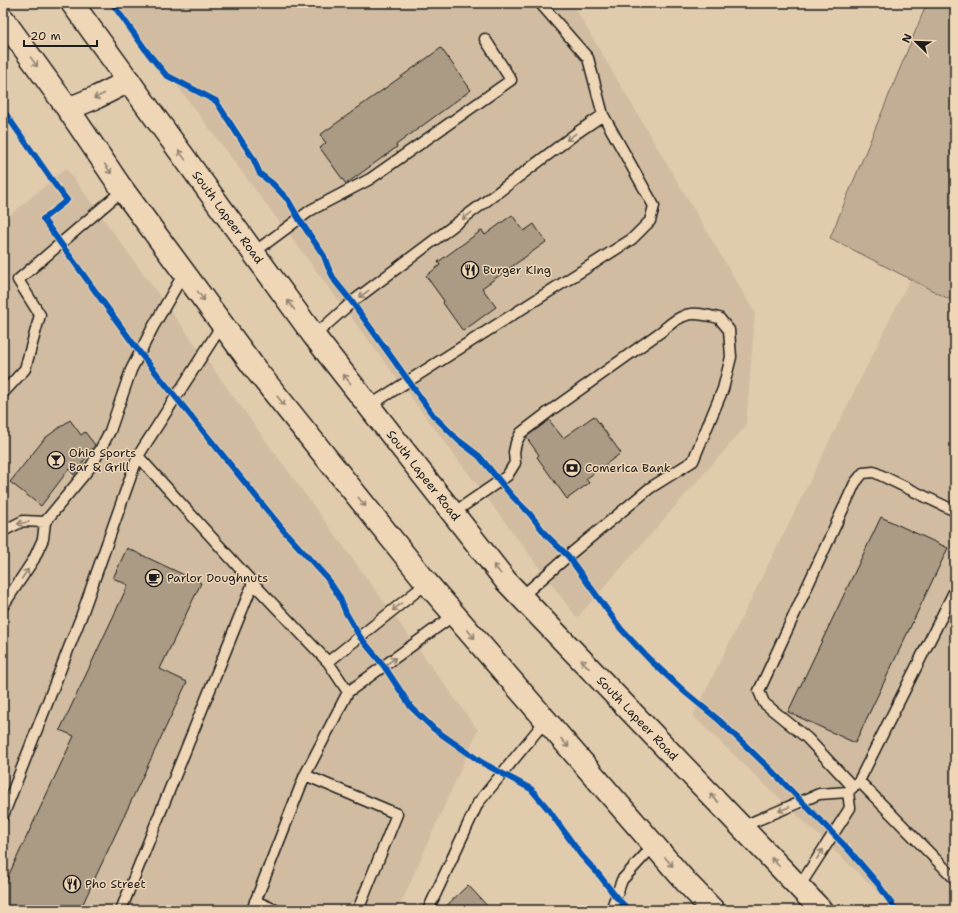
<svg xmlns="http://www.w3.org/2000/svg" width="958" height="913" font-family="'Shantell Sans',sans-serif">
	<style>
		.built { fill: #d1bca1 }
		.green { fill: #c1ae95; stroke: #6e6558 }
		.building { fill: #ab9a84; stroke: #1c1c1c }
		.lines { fill: none; stroke-linecap: round; stroke-linejoin: round }
		.service-casing { stroke: #1c1c1c; stroke-width: 13 }
		.primary-casing { stroke: #1c1c1c; stroke-width: 25 }
		.service { stroke: #eed6b6; stroke-width: 10 }
		.primary { stroke: #eed6b6; stroke-width: 22 }
		.cycleway-casing { stroke: #eed6b6; stroke-width: 8 }
		.cycleway { stroke: #0057b8; stroke-width: 6 }
		.oneway { stroke: #908271 }
		.labels { text-anchor: middle; dominant-baseline: central; stroke-width: 3; stroke-linejoin: round; paint-order: stroke }
		.street-label { font-size: 12px; fill: #1c1c1c; stroke: #eed6b6 }
		.poi-label { font-size: 12px; fill: #1c1c1c; stroke: #eed6b6; text-anchor: start }
	</style>
	<rect width="100%" height="100%" fill="#e1cbad"/>
	<filter id="ink" filterUnits="userSpaceOnUse"><feTurbulence type="fractalNoise" baseFrequency=".025" numOctaves="2"/><feDisplacementMap in="SourceGraphic" scale="8" xChannelSelector="R" yChannelSelector="G"/><feConvolveMatrix kernelMatrix="1 2 1 2 8 2 1 2 1" color-interpolation-filters="sRGB"/></filter>
	<g filter="url(#ink)">
		<path class="built" d="M115,3H572L755,313L746,426L577,618Z
			M66,168L478,730L398,910H3V726L6,718L3,714V221Z
			M910,279L955,302V910H897L693,716Z"/>
		<path class="green" d="M927,3H955V302L830,238Z"/>
		<path class="building" d="M441,48L471,90L396,145L397,147L346,184L320,148L326,143L320,135Z
			M512,215L524,231L534,224L546,242L482,288L496,307L463,331L443,303L444,301L426,276L440,265L438,262L482,230L485,235Z
			M594,416L621,453L586,479L589,483L567,499L537,457L539,455L526,437L549,420L563,438Z
			M70,420L81,435L85,432L95,445L74,475L69,469L41,506L10,482L45,438Z
			M881,517L948,548L855,743L788,712Z
			M127,548L201,583L160,669L187,682L80,910H3V887L74,736L60,730L128,585L113,578Z
			M468,885L491,910H442Z"/>
		<g class="lines">
			<defs>
				<path id="service" d="M253,253L311,210L370,179L511,80L485,39
					M314,336L352,302L578,132L603,115
					M3,393L25,369L40,315L18,280L123,190
					M369,406L632,239L650,221L654,206L603,115L588,58L540,3
					M138,456L253,583L328,662L348,692L305,775L252,910
					M453,513L507,476L515,463L514,452L516,443L521,433L550,411L662,331C669,325 675,319 684,316C694,311 709,316 719,318L729,330L731,357L723,389L693,461L650,488L568,556L521,597
					M3,531L23,521L45,522
					M3,606L34,559L43,539L45,522L92,465L110,431L131,370L153,327L184,273
					M328,662L427,583
					M348,692L454,615
					M305,775L397,814L358,910
					M859,781L955,879
					M853,787L807,738L764,703L759,691L855,483L863,473L874,472L955,511
					M3,816L81,617L138,456L222,325
					M741,827L819,794L848,792L859,781L955,590
					M799,887L850,808L848,792
					M255,901L276,910
					M121,910L253,583
					M428,910L478,803L546,720
					M611,910L622,880L654,845"/>
				<g id="primary">
					<path id="s1" d="M72,3L314,336L506,581L821,910"/>
					<path d="M3,19L68,109L120,186L256,370L427,583L686,882L713,910"/>
					<path d="M68,109L97,97L129,81"/>
				</g>
			</defs>
			<use href="#service" class="service-casing"/>
			<use href="#primary" class="primary-casing"/>
			<use href="#service" class="service"/>
			<use href="#primary" class="primary"/>
			<defs>
				<path id="cycleway" d="M112,3L148,53L166,75L216,101L241,140L253,158L260,174L273,184L288,200L299,219L324,256L328,267L335,281L352,302L433,415L458,440L479,456L512,496L530,514L547,536L568,556L621,629L649,659L686,693L720,721L771,770L848,849L878,884L896,910
					M3,110L56,186L67,200L43,219L140,353L284,531L327,578L339,596L346,613L360,637L384,666L411,707L434,729L481,762L531,789L548,809L581,855L600,876L616,897L629,910"/>
			</defs>
			<use href="#cycleway" class="cycleway-casing"/>
			<use href="#cycleway" class="cycleway"/>
		</g>
		<defs><path id="oneway-shaft" d="M-6 0H5M1.5-3L5.5 0L1.5 3" fill="none" stroke-width="1.6" stroke-linecap="round" stroke-linejoin="round"/></defs>
		<g class="oneway">
			<use href="#oneway-shaft" transform="translate(34 62) rotate(54)"/>
			<use href="#oneway-shaft" transform="translate(99 96) rotate(155)"/>
			<use href="#oneway-shaft" transform="translate(571 137) rotate(143)"/>
			<use href="#oneway-shaft" transform="translate(182 155) rotate(-126)"/>
			<use href="#oneway-shaft" transform="translate(108 169) rotate(56)"/>
			<use href="#oneway-shaft" transform="translate(467 216) rotate(143)"/>
			<use href="#oneway-shaft" transform="translate(364 294) rotate(143)"/>
			<use href="#oneway-shaft" transform="translate(201 296) rotate(54)"/>
			<use href="#oneway-shaft" transform="translate(291 305) rotate(-126)"/>
			<use href="#oneway-shaft" transform="translate(347 379) rotate(-128)"/>
			<use href="#oneway-shaft" transform="translate(281 401) rotate(51)"/>
			<use href="#oneway-shaft" transform="translate(362 502) rotate(51)"/>
			<use href="#oneway-shaft" transform="translate(23 523) rotate(168)"/>
			<use href="#oneway-shaft" transform="translate(497 569) rotate(-128)"/>
			<use href="#oneway-shaft" transform="translate(25 574) rotate(-56)"/>
			<use href="#oneway-shaft" transform="translate(397 607) rotate(141)"/>
			<use href="#oneway-shaft" transform="translate(471 634) rotate(49)"/>
			<use href="#oneway-shaft" transform="translate(391 661) rotate(-36)"/>
			<use href="#oneway-shaft" transform="translate(585 664) rotate(-134)"/>
			<use href="#oneway-shaft" transform="translate(565 743) rotate(49)"/>
			<use href="#oneway-shaft" transform="translate(714 798) rotate(-134)"/>
			<use href="#oneway-shaft" transform="translate(784 809) rotate(157)"/>
			<use href="#oneway-shaft" transform="translate(820 854) rotate(-57)"/>
			<use href="#oneway-shaft" transform="translate(669 862) rotate(49)"/>
			<use href="#oneway-shaft" transform="translate(775 862) rotate(-134)"/>
		</g>
	</g>
	<defs>
		<symbol id="restaurant-ring" viewBox="-11 -11 22 22"><circle r="9.5" fill="#eed6b6" stroke="#1c1c1c" stroke-width="1.5"/><path d="M-5-6h1v4h1v-4h1v4h1v-4h1v5L-1.5 .5V6h-2V.5L-5-1ZM5-6V6H3V1.5H1.5Q1.5-4 5-6Z" fill="#1c1c1c"/></symbol>
		<symbol id="bar-ring" viewBox="-11 -11 22 22"><circle r="9.5" fill="#eed6b6" stroke="#1c1c1c" stroke-width="1.5"/><path d="M-6-5H6L.8 .8V4.5H3.5V6h-7V4.5H-.8V.8Z" fill="#1c1c1c"/></symbol>
		<symbol id="bank-ring" viewBox="-11 -11 22 22"><circle r="9.5" fill="#eed6b6" stroke="#1c1c1c" stroke-width="1.5"/><path d="M-6-4H6V4H-6ZM0-2.3a2.3 2.3 0 1 0 0 4.6a2.3 2.3 0 1 0 0-4.6Z" fill="#1c1c1c"/></symbol>
		<symbol id="cafe-ring" viewBox="-11 -11 22 22"><circle r="9.5" fill="#eed6b6" stroke="#1c1c1c" stroke-width="1.5"/><path d="M-5.5-4.5H6V0H3Q3 3.5 0 3.5H-2.5Q-5.5 3.5-5.5 0ZM3-3.2v2h1.7v-2ZM-6 4.5H4V6H-6Z" fill="#1c1c1c"/></symbol>
	</defs>
	<g fill-rule="evenodd">
		<use href="#restaurant-ring" x="460" y="260" width="20" height="20"/>
		<use href="#bar-ring" x="46" y="450" width="20" height="20"/>
		<use href="#bank-ring" x="562" y="458" width="20" height="20"/>
		<use href="#cafe-ring" x="144" y="568" width="20" height="20"/>
		<use href="#restaurant-ring" x="62" y="874" width="20" height="20"/>
	</g>
	<g class="labels">
		<g class="street-label">
			<text stroke="none"><textPath href="#s1" startOffset="265">South Lapeer Road</textPath></text>
			<text stroke="none"><textPath href="#s1" startOffset="589">South Lapeer Road</textPath></text>
			<text stroke="none"><textPath href="#s1" startOffset="913">South Lapeer Road</textPath></text>
		</g>
		<g class="poi-label">
			<text x="483" y="270">Burger King</text>
			<text x="69" y="453">Ohio Sports<tspan x="69" dy="14">Bar &amp; Grill</tspan></text>
			<text x="585" y="468">Comerica Bank</text>
			<text x="167" y="578">Parlor Doughnuts</text>
			<text x="85" y="884">Pho Street</text>
		</g>
	</g>
	<rect width="958" height="913" fill="none" stroke="#eed6b6" stroke-width="16"/>
	<rect x="8" y="8" width="942" height="897" fill="none" stroke="#1c1c1c" stroke-width="1.5" filter="url(#ink)"/>
	<g transform="translate(916 42) rotate(293)" stroke="#eed6b6" stroke-width="3" paint-order="stroke">
	<path d="M0-3L7 15L0 10L-7 15Z" fill="#1c1c1c"/>
	<text y="-6" font-size="11" font-weight="bold" text-anchor="middle" fill="#1c1c1c">N</text>
	</g>
	<path d="M24 40v6h73v-6" fill="none" stroke="#1c1c1c" stroke-width="2"/>
	<text x="30" y="40" font-size="12" fill="#1c1c1c" stroke="#eed6b6" stroke-width="3" paint-order="stroke">20 m</text>
</svg>
